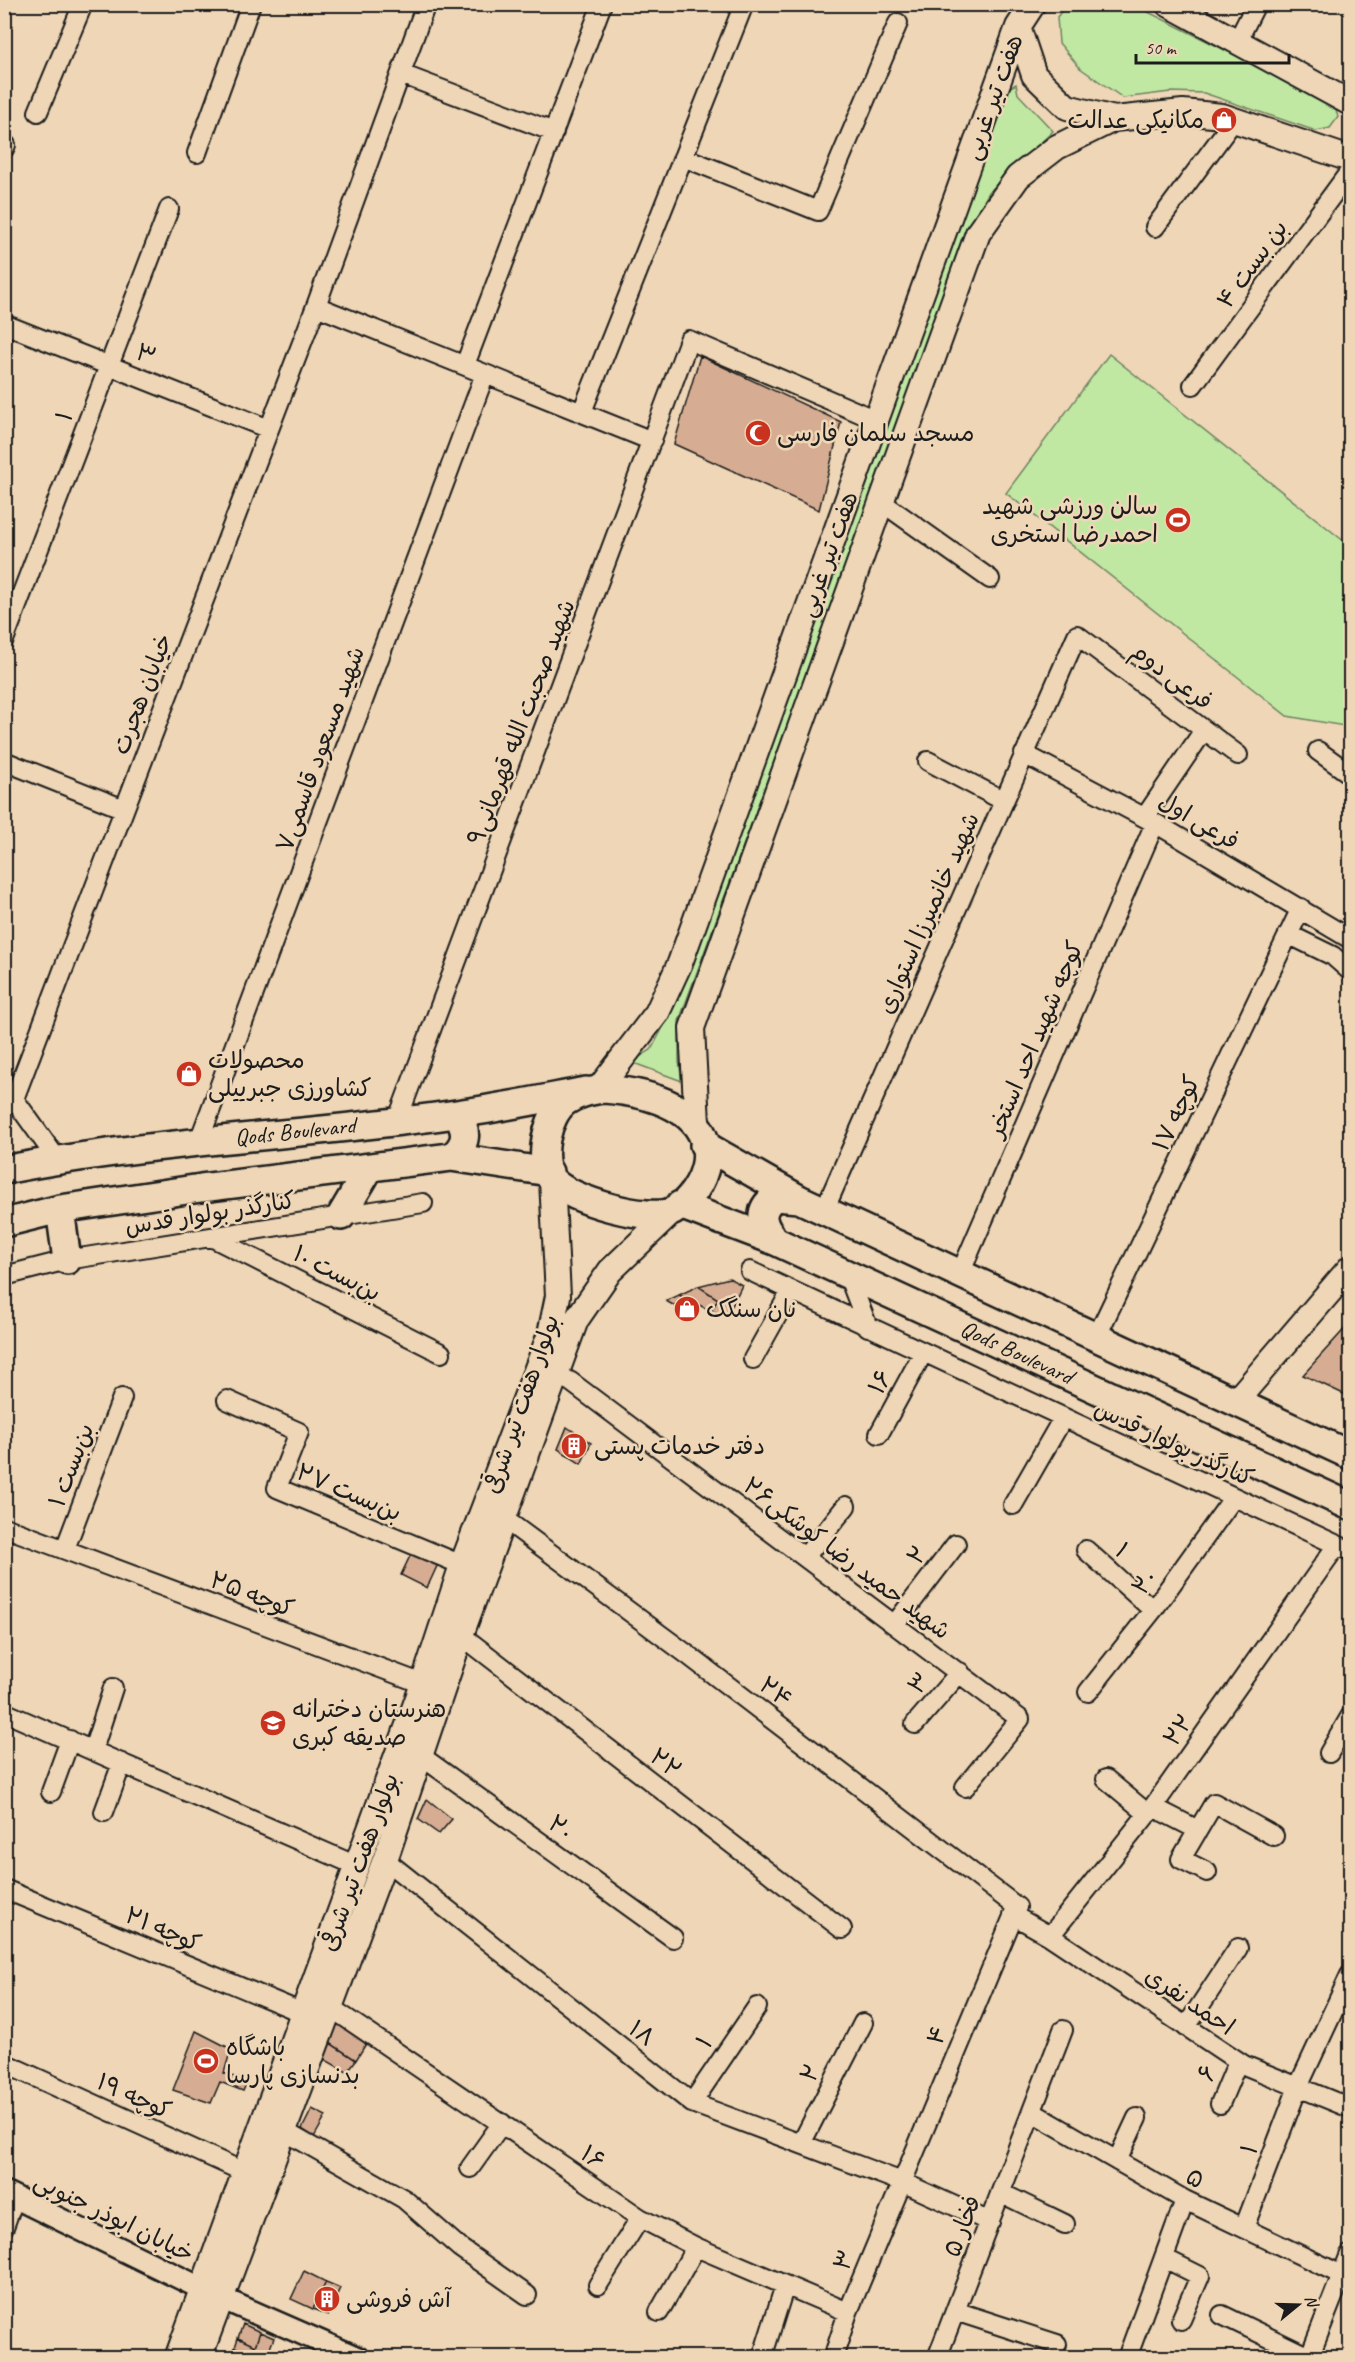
<svg xmlns="http://www.w3.org/2000/svg" width="1355" height="2362" font-family="Caveat,'Playpen Sans Arabic',sans-serif">
	<style>
		.green { fill: #c0e8a3; stroke: #6e8260; stroke-width: 1.5 }
		.building { fill: #d6ad92; stroke: #1c1c1c; stroke-width: 1.5 }
		.lines { fill: none; stroke-linecap: round; stroke-linejoin: round }
		.minor-casing { stroke: #1c1c1c; stroke-width: 22 }
		.tertiary-casing { stroke: #1c1c1c; stroke-width: 26 }
		.secondary-casing { stroke: #1c1c1c; stroke-width: 28 }
		.primary-casing { stroke: #1c1c1c; stroke-width: 32 }
		.minor { stroke: #eed6b6; stroke-width: 18 }
		.tertiary { stroke: #eed6b6; stroke-width: 21 }
		.secondary { stroke: #eed6b6; stroke-width: 24 }
		.primary { stroke: #eed6b6; stroke-width: 27 }
		.labels { text-anchor: middle; dominant-baseline: central; stroke-width: 5; stroke-linejoin: round; paint-order: stroke }
		.street-label { font-size: 24px; fill: #1c1c1c; stroke: #eed6b6 }
		.poi-label { font-size: 24px; fill: #1c1c1c; stroke: #eed6b6; text-anchor: start }
	</style>
	<rect width="100%" height="100%" fill="#eed6b6"/>
	<filter id="ink" filterUnits="userSpaceOnUse"><feTurbulence type="fractalNoise" baseFrequency=".0167" numOctaves="2"/><feDisplacementMap in="SourceGraphic" scale="12" xChannelSelector="R" yChannelSelector="G"/><feConvolveMatrix kernelMatrix="1 2 1 2 8 2 1 2 1" color-interpolation-filters="sRGB"/></filter>
	<g filter="url(#ink)">
		<path class="green" d="M1066,5H1134L1334,104L1338,117L1330,128L1316,131L1204,93L1170,92L1123,98L1080,68L1059,43L1057,17Z
			M1016,84L1018,94L1053,131L989,192L972,222L679,1021V1062L682,1081L631,1062L651,1050L676,1003L725,863L880,447L932,296L1009,88Z
			M1109,354L1350,546V717L1344,726L1287,716L1006,493Z"/>
		<path class="building" d="M700,356L841,422L819,510L674,444Z
			M729,1278L742,1285L727,1316L711,1311L718,1299L698,1286Z
			M698,1286L718,1299L711,1311L679,1295Z
			M679,1295L698,1305L689,1314L666,1301Z
			M1350,1323V1397L1303,1375Z
			M567,1427L591,1443L581,1464L558,1449Z
			M411,1554L438,1564L427,1588L401,1575Z
			M427,1799L452,1819L439,1834L418,1819Z
			M337,2018L369,2039L356,2060L327,2041Z
			M196,2031L231,2049L224,2073L247,2082L243,2091L220,2082L211,2103L173,2090Z
			M327,2041L356,2060L347,2072L322,2058Z
			M312,2109L326,2116L314,2137L302,2129Z
			M304,2271L326,2282L313,2309L291,2299Z
			M326,2282L340,2288L328,2315L313,2309Z
			M243,2324L260,2332L255,2346L238,2338Z
			M260,2332L274,2338L266,2358H231L235,2347L252,2355Z
			M238,2338L255,2346L252,2355L235,2347Z"/>
		<g class="lines">
			<defs>
				<path id="minor" d="M1238,40L1256,4
					M401,74L554,132
					M38,112L83,4
					M4,149L6,145
					M197,153L251,4
					M683,157L818,211L898,23
					M1155,227L1234,120
					M316,306L652,441
					M4,324L269,429
					M465,365L602,4
					M1193,385L1350,171
					M582,412L744,4
					M883,503L990,579
					M4,640L169,209
					M1318,751L1350,774
					M1024,754L1155,823L1347,937
					M4,761L124,809
					M928,761L1004,801
					M1145,817L1204,730
					M1288,934L1333,956L1350,971
					M4,1097L14,1099L57,1159
					M14,1099L316,306L426,4
					M397,1121L689,340L876,420
					M199,1141L485,374
					M824,1211L1077,635L1238,755
					M211,1237L441,1353
					M750,1271L1350,1551
					M960,1274L1155,823
					M848,1275L868,1327
					M4,1276L67,1260L423,1203
					M1096,1338L1301,908
					M753,1359L791,1291
					M556,1374L571,1382L1020,1719L965,1787
					M227,1400L299,1432L277,1488L462,1565
					M879,1434L923,1353
					M1013,1505L1063,1418
					M503,1518L688,1655L1017,1907L848,2312L833,2358
					M4,1527L423,1684
					M65,1549L122,1398
					M1086,1550L1153,1610
					M805,1557L846,1506
					M895,1624L956,1544
					M461,1635L842,1929
					M1088,1692L1153,1610L1234,1497
					M4,1712L357,1866
					M915,1724L960,1672
					M93,1750L113,1688
					M1329,1753L1350,1717
					M421,1756L673,1938
					M1106,1779L1148,1814
					M51,1792L70,1740
					M1153,1807L1198,1830
					M104,1812L122,1763
					M385,1860L692,2103L902,2182L990,2222
					M1207,1872L1181,1859L1214,1803L1274,1836
					M4,1889L303,2013
					M1013,1915L1050,1936L1244,2065L1350,2108
					M1050,1936L1153,1807L1337,1545
					M330,2007L640,2218L696,2247L848,2312
					M1186,2027L1238,1948
					M4,2063L244,2172
					M692,2103L757,2007
					M1220,2104L1238,2061
					M1032,2112L1185,2200L1342,2275
					M284,2131L404,2199L460,2248L527,2295
					M801,2144L863,2023
					M1117,2161L1137,2118
					M470,2168L502,2123
					M1001,2193L1065,2224
					M4,2227L15,2197
					M1244,2228L1298,2087L1350,1975
					M1164,2258L1200,2276L1181,2320
					M598,2285L640,2218
					M955,2311L1057,2344
					M659,2312L696,2247
					M1222,2315L1309,2357
					M762,2358L785,2285
					M937,2358L1063,2030
					M1127,2358L1185,2200
					M1309,2358L1350,2254"/>
				<path id="tertiary" d="M4,2192L221,2298L358,2358"/>
				<path id="secondary" d="M1168,4L1350,103
					M1018,27L1034,75L1067,107L1114,119L1183,112L1222,116L1350,159
					M598,1090L657,1013L680,963L1018,27L1033,4
					M697,1123L692,1028L978,233L1018,177L1057,147L1114,119
					M1235,1402L1350,1268
					M177,2358L423,1684L462,1565L550,1334L558,1296L552,1180
					M199,2358L385,1860L461,1635L576,1320L610,1271L672,1212"/>
				<path id="primary" d="M604,1089C645,1092 714,1108 706,1163C703,1181 690,1202 673,1211C650,1223 570,1200 553,1181C536,1162 547,1114 566,1101C578,1093 590,1091 604,1089Z
					M704,1145L799,1199L1350,1455
					M451,1157C467,1145 469,1131 456,1114
					M4,1170C154,1140 306,1136 456,1114C500,1108 543,1099 586,1091
					M680,1205L775,1241L1350,1506
					M60,1209L67,1260
					M341,1216L370,1167
					M4,1223L60,1209L201,1188L451,1157L549,1172
					M775,1241C762,1225 756,1211 775,1197L799,1199"/>
			</defs>
			<use href="#minor" class="minor-casing"/>
			<use href="#tertiary" class="tertiary-casing"/>
			<use href="#secondary" class="secondary-casing"/>
			<use href="#primary" class="primary-casing"/>
			<use href="#minor" class="minor"/>
			<use href="#tertiary" class="tertiary"/>
			<use href="#secondary" class="secondary"/>
			<use href="#primary" class="primary"/>
		</g>
	</g>
	<defs>
		<symbol id="shop-disc" viewBox="-11 -11 22 22"><circle r="9.5" fill="#c8321e" stroke="#eed6b6"/><path d="M-5-2.5h2.3a2.7 3.5 0 0 1 5.4 0H5L5.5 6h-11ZM-1.5-2.5h3a1.5 2.3 0 0 0-3 0Z" fill="#fff"/></symbol>
		<symbol id="mosque-disc" viewBox="-11 -11 22 22"><circle r="9.5" fill="#c8321e" stroke="#eed6b6"/><path d="M3.5-4.9A6 6 0 1 0 3.5 4.9A5 5 0 1 1 3.5-4.9Z" fill="#fff"/></symbol>
		<symbol id="stadium-disc" viewBox="-11 -11 22 22"><circle r="9.5" fill="#c8321e" stroke="#eed6b6"/><path d="M0-5a6.5 5 0 1 0 0 10a6.5 5 0 1 0 0-10ZM-3.5-1.8h7v3.6h-7Z" fill="#fff"/></symbol>
		<symbol id="building-disc" viewBox="-11 -11 22 22"><circle r="9.5" fill="#c8321e" stroke="#eed6b6"/><path d="M-4-6H4V6H1V3H-1V6H-4ZM-2.5-4.3h1.7v1.8h-1.7ZM.8-4.3h1.7v1.8H.8ZM-2.5-1h1.7V.8h-1.7ZM.8-1h1.7V.8H.8Z" fill="#fff"/></symbol>
		<symbol id="school-disc" viewBox="-11 -11 22 22"><circle r="9.5" fill="#c8321e" stroke="#eed6b6"/><path d="M0-5L7-2L0 1L-7-2ZM-4 1L0 2.5L4 1V4Q0 6-4 4Z" fill="#fff"/></symbol>
	</defs>
	<g fill-rule="evenodd">
		<use href="#shop-disc" x="1209" y="105" width="30" height="30"/>
		<use href="#mosque-disc" x="743" y="418" width="30" height="30"/>
		<use href="#stadium-disc" x="1163" y="505" width="30" height="30"/>
		<use href="#shop-disc" x="174" y="1059" width="30" height="30"/>
		<use href="#shop-disc" x="672" y="1294" width="30" height="30"/>
		<use href="#building-disc" x="559" y="1431" width="30" height="30"/>
		<use href="#school-disc" x="258" y="1708" width="30" height="30"/>
		<use href="#stadium-disc" x="191" y="2046" width="30" height="30"/>
		<use href="#building-disc" x="312" y="2284" width="30" height="30"/>
	</g>
	<g class="labels">
		<g class="street-label">
			<text transform="translate(993 97) rotate(-70)">هفت تیر غربی</text>
			<text transform="translate(1252 264) rotate(-54)">بن بست ۴</text>
			<text transform="translate(146 354) rotate(22)">۳</text>
			<text transform="translate(64 416) rotate(-69)">۱</text>
			<text transform="translate(828 554) rotate(-70)">هفت تیر غربی</text>
			<text transform="translate(1172 676) rotate(37)">فرعی دوم</text>
			<text transform="translate(142 694) rotate(-69)">خیابان هجرت</text>
			<text transform="translate(521 722) rotate(-69)">شهید صحبت الله قهرمانی۹</text>
			<text transform="translate(320 749) rotate(-70)">شهید مسعود قاسمی۷</text>
			<text transform="translate(1199 821) rotate(30)">فرعی اول</text>
			<text transform="translate(928 913) rotate(-66)">شهید خانمیرزا استواری</text>
			<text transform="translate(1035 1039) rotate(-67)">کوچه شهید احد استخر</text>
			<text transform="translate(1176 1113) rotate(-65)">کوچه ۱۷</text>
			<text transform="translate(295 1131) rotate(-6)">Qods Boulevard</text>
			<text transform="translate(210 1213) rotate(-9)">کنارگذر بولوار قدس</text>
			<text transform="translate(337 1273) rotate(27)">بن‌بست ۱۰</text>
			<text transform="translate(1017 1352) rotate(25)">Qods Boulevard</text>
			<text transform="translate(880 1382) rotate(-61)">۱۶</text>
			<text transform="translate(521 1404) rotate(-71)">بولوار هفت تیر شرقی</text>
			<text transform="translate(1174 1443) rotate(25)">کنارگذر بولوار قدس</text>
			<text transform="translate(71 1465) rotate(-69)">بن‌بست ۱</text>
			<text transform="translate(349 1492) rotate(23)">بن‌بست ۲۷</text>
			<text transform="translate(1122 1550) rotate(42)">۱</text>
			<text transform="translate(917 1555) rotate(-53)">۲</text>
			<text transform="translate(847 1558) rotate(37)">شهید حمید رضا کوشکی۲۶</text>
			<text transform="translate(1144 1582) rotate(-54)">۲۰</text>
			<text transform="translate(252 1594) rotate(21)">کوچه ۲۵</text>
			<text transform="translate(919 1683) rotate(-50)">۳</text>
			<text transform="translate(776 1692) rotate(38)">۲۴</text>
			<text transform="translate(1178 1730) rotate(-55)">۲۲</text>
			<text transform="translate(666 1763) rotate(38)">۲۲</text>
			<text transform="translate(561 1827) rotate(36)">۲۰</text>
			<text transform="translate(359 1862) rotate(-70)">بولوار هفت تیر شرقی</text>
			<text transform="translate(163 1929) rotate(23)">کوچه ۲۱</text>
			<text transform="translate(1190 2001) rotate(34)">احمد نفری</text>
			<text transform="translate(642 2033) rotate(38)">۱۸</text>
			<text transform="translate(937 2035) rotate(-67)">۴</text>
			<text transform="translate(704 2042) rotate(-56)">۱</text>
			<text transform="translate(810 2073) rotate(-63)">۲</text>
			<text transform="translate(1207 2073) rotate(-67)">۶</text>
			<text transform="translate(134 2096) rotate(24)">کوچه ۱۹</text>
			<text transform="translate(1249 2149) rotate(-69)">۱</text>
			<text transform="translate(593 2157) rotate(35)">۱۶</text>
			<text transform="translate(1195 2178) rotate(28)">۵</text>
			<text transform="translate(114 2217) rotate(26)">خیابان ابوذر جنوبی</text>
			<text transform="translate(962 2226) rotate(-69)">فخار ۵</text>
			<text transform="translate(844 2260) rotate(-67)">۳</text>
		</g>
		<g class="poi-label">
			<text x="1204" y="120" text-anchor="end">مکانیکی عدالت</text>
			<text x="777" y="433">مسجد سلمان فارسی</text>
			<text x="1158" y="506" text-anchor="end">سالن ورزشی شهید<tspan x="1158" dy="28">احمدرضا استخری</tspan></text>
			<text x="208" y="1060">محصولات<tspan x="208" dy="28">کشاورزی جبرییلی</tspan></text>
			<text x="706" y="1309">نان سنگک</text>
			<text x="594" y="1446">دفتر خدمات پستی</text>
			<text x="292" y="1709">هنرستان دخترانه<tspan x="292" dy="28">صدیقه کبری</tspan></text>
			<text x="226" y="2047">باشگاه<tspan x="226" dy="28">بدنسازی پارسا</tspan></text>
			<text x="346" y="2299">آش فروشی</text>
		</g>
	</g>
	<rect width="1355" height="2362" fill="none" stroke="#eed6b6" stroke-width="24"/>
	<rect x="12" y="12" width="1331" height="2338" fill="none" stroke="#1c1c1c" stroke-width="2" filter="url(#ink)"/>
	<g transform="translate(1298 2305) rotate(71)" stroke="#eed6b6" stroke-width="4.5" paint-order="stroke">
	<path d="M0-4.5L10 22L0 15L-10 22Z" fill="#1c1c1c"/>
	<text y="-9" font-size="16" font-weight="bold" text-anchor="middle" fill="#1c1c1c">N</text>
	</g>
	<path d="M1136 54v9h153v-9" fill="none" stroke="#1c1c1c" stroke-width="3"/>
	<text x="1145" y="54" font-size="18" fill="#1c1c1c" stroke="#eed6b6" stroke-width="4.5" paint-order="stroke">50 m</text>
</svg>
